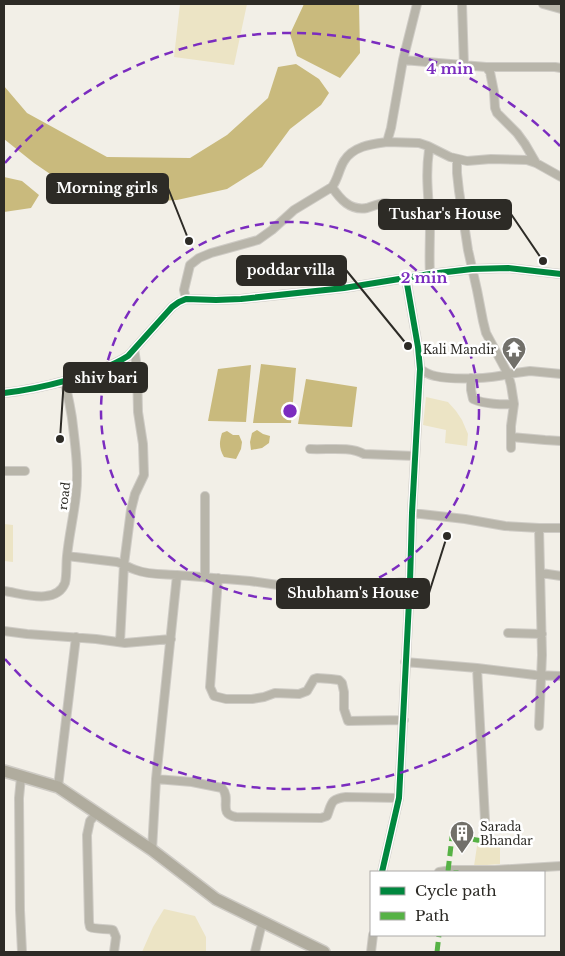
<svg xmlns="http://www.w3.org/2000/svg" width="565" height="956" font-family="'Libre Baskerville',serif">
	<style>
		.green { fill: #ece4c5 }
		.water { fill: #c9ba7d }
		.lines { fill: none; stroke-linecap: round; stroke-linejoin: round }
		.minor-casing { stroke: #cecbc5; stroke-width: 10 }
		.primary-casing { stroke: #cecbc5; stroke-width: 14 }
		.minor { stroke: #b8b5aa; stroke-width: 8 }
		.primary { stroke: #b0ac9e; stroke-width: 11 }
		.quiet { stroke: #56b245; stroke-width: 5; stroke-dasharray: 10 5; stroke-linecap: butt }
		.cycleway-casing { stroke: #fff; stroke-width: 9 }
		.cycleway { stroke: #00873e; stroke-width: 6 }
		.ring { fill: none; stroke: #7b2cbf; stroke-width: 2.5; stroke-dasharray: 9 6 }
		.labels { text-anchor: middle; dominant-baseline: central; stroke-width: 5; stroke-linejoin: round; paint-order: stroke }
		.poi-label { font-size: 12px; fill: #2d2b26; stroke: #fff; text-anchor: end }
		.street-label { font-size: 12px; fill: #2d2b26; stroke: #fff }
		.centre { fill: #7b2cbf; stroke: #fff; stroke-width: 2.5 }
		.ring-label { font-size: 15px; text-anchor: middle; font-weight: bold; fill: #7b2cbf; stroke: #fff; stroke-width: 5; stroke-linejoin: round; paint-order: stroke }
		.leader { fill: none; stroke: #2d2b26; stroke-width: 2 }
		.callout-dot { fill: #2d2b26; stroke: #fff; stroke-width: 2 }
		.callout { fill: #2d2b26; stroke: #2d2b26; stroke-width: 2 }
		.callout-label { font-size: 14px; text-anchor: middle; font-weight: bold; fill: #fff }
	</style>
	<rect width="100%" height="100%" fill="#f2efe7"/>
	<path class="green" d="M180,4H247L234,65L174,57Z
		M426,397L448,402L456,411L462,420L468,434L467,446L445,443L446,430L423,425Z
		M4,524L13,525V562L4,561Z
		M477,846H500V864L474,866Z
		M164,909L195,916L206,937V952H142L153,927Z"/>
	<path class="water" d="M304,4H359L360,53L340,78L297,56L290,34Z
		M296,64L319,79L329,93L321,105L290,129L262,167L227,189L177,200L123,203L78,193L34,163L4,139V86L27,113L107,157L190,158L227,135L268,98L278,67Z
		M4,177L22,181L39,195L31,208L4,212Z
		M261,364L296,368L291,423H253Z
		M251,365L246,422L208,421L218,369Z
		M306,379L357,387L352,427L298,424Z
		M257,430L263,434L270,436L269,443L262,448L251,450L250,442L252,433Z
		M227,431L233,435H239L242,442L241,449L236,459L224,457C219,448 219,443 222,433Z"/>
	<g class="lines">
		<defs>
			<path id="minor" d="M462,4L464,66
				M543,4L561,9
				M403,60L486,67L490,72L494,92L495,108L497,113L517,133L525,144L536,163
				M486,67H555L561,68
				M387,142L419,143L428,146L429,150C425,178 429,199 430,226C430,242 429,258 430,274
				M428,146L450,157L467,161L491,159L527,160L536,163L561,177
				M332,187C340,199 350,211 367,208C373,206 380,203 386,203C392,204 396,207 401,210C409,213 420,209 429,208
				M186,299L184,290L190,265L199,258L211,253L258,240L272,230L294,210L332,187C338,179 339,169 344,161C353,146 372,144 387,142L391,128L403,60L417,4
				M420,369C425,372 429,375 435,376C452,380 492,379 508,374L486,333L483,321L477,290L468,250L459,191L457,173V159
				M471,378V390L473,399C484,404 503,405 514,404L511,385L508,374L530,371L561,374
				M64,381C68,393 70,406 72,418C75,444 79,469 76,495C74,515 69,535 67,556L117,562C124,564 129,568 136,570C148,575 164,574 177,575
				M4,393C39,389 98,375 128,356L172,307L179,302L186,299L216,300L241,299L344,288L430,274L472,269L508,268L561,274
				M511,437L545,440L561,441
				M511,448V426L514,404
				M310,449C328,450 349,446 364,454L415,456
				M4,471H25
				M205,496V578
				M412,513L465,519L505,526L539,528H561
				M541,573L561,576
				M218,578L210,687L214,696L226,699H252L264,697L275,693L299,694L307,691L314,679L317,678L331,679L339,680L342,683L344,692V709L348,721L404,720
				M4,591C21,593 56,606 65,583C67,575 66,564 67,556
				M4,631L27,634L96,639L125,643L171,639
				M508,633L542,634
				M120,642L124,564L131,510L135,494L144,475L143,444L138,412L137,367L134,349
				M405,662L477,668L535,675L561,676
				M477,668L485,820
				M539,726L542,655L539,528
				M21,777L19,798L20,910L22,952
				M156,779L192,782L222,788C232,799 217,814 236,817L321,818L327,816C332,803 330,799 346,797L399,798
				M58,787L76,637
				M96,814L90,821L87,835L89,922L90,927C97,930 106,928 113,930L116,937L114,952
				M152,850L156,779L177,575L250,581L285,586L307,587L340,584H379L410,582
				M382,872L399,798L410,582L412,513L420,369L418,347L406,278
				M439,872L451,870H495L561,866
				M255,952L260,931L263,922
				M371,952L373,935"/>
			<path id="primary" d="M4,771L58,787L152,850L216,899L324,952"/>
		</defs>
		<use href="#minor" class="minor-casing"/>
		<use href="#primary" class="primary-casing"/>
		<use href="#minor" class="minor"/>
		<use href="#primary" class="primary"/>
		<path class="quiet" d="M456,870V872
			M448,871L452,837L454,833L459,832C472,843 486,841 502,840
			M437,952L439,935"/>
		<defs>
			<path id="cycleway" d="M4,393C39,389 98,375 128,356L172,307L179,302L186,299L216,300L241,299L344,288L430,274L472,269L508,268L561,274
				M382,872L399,798L410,582L412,513L420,369L418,347L406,278"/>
		</defs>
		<use href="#cycleway" class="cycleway-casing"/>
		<use href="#cycleway" class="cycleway"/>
	</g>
	<g class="ring">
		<circle cx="290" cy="411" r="189"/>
		<path d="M560 676A378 378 0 0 1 5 659M5 163A378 378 0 0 1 560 146"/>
	</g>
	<defs>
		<symbol id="temple-pin" viewBox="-11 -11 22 30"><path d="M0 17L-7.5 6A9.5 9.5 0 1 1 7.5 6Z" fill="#72706a" stroke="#fff"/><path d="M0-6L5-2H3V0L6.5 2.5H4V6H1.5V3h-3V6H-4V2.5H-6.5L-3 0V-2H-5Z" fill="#fff"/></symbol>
		<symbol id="building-pin" viewBox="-11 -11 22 30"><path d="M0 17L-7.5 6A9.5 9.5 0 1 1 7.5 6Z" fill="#72706a" stroke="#fff"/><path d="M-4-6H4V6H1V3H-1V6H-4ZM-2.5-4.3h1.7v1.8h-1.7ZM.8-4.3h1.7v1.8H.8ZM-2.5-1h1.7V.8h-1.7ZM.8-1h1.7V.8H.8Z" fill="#fff"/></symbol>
	</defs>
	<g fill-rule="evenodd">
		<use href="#temple-pin" x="500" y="335" width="28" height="38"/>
		<use href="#building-pin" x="448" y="819" width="28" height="38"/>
	</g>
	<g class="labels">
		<g class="poi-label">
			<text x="496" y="349">Kali Mandir</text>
			<text x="480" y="826" text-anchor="start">Sarada<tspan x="480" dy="14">Bhandar</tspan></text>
		</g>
		<g class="street-label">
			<text transform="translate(64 496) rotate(-83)">road</text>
		</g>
	</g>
	<circle cx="290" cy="411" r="8" class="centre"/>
	<g class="ring-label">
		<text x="450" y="74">4 min</text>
		<text x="424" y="283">2 min</text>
	</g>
	<path class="leader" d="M189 241L168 188M543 261L511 214M408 346L346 270M60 439L64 378M447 536L429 593"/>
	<g class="callout-dot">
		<circle cx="189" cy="241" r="5"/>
		<circle cx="543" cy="261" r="5"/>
		<circle cx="408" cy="346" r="5"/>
		<circle cx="60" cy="439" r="5"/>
		<circle cx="447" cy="536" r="5"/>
	</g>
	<g class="callout">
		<rect x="47" y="174" width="121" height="29" rx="5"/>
		<rect x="379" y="200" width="132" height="29" rx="5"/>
		<rect x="237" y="256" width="109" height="29" rx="5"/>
		<rect x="64" y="363" width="83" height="29" rx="5"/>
		<rect x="277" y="579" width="152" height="29" rx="5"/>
	</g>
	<g class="callout-label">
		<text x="107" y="193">Morning girls</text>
		<text x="445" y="219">Tushar's House</text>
		<text x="291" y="275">poddar villa</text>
		<text x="106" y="383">shiv bari</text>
		<text x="353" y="598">Shubham's House</text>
	</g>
	<rect width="565" height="956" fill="none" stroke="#2d2b26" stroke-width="10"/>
	<rect x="370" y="871" width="175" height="65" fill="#ffffff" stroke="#abaaa8"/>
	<rect x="380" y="887" width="25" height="8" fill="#00873e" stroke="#abaaa8"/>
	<text x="415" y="896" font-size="15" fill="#2d2b26">Cycle path</text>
	<rect x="380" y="912" width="25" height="8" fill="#56b245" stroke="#abaaa8"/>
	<text x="415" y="921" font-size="15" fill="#2d2b26">Path</text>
</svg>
